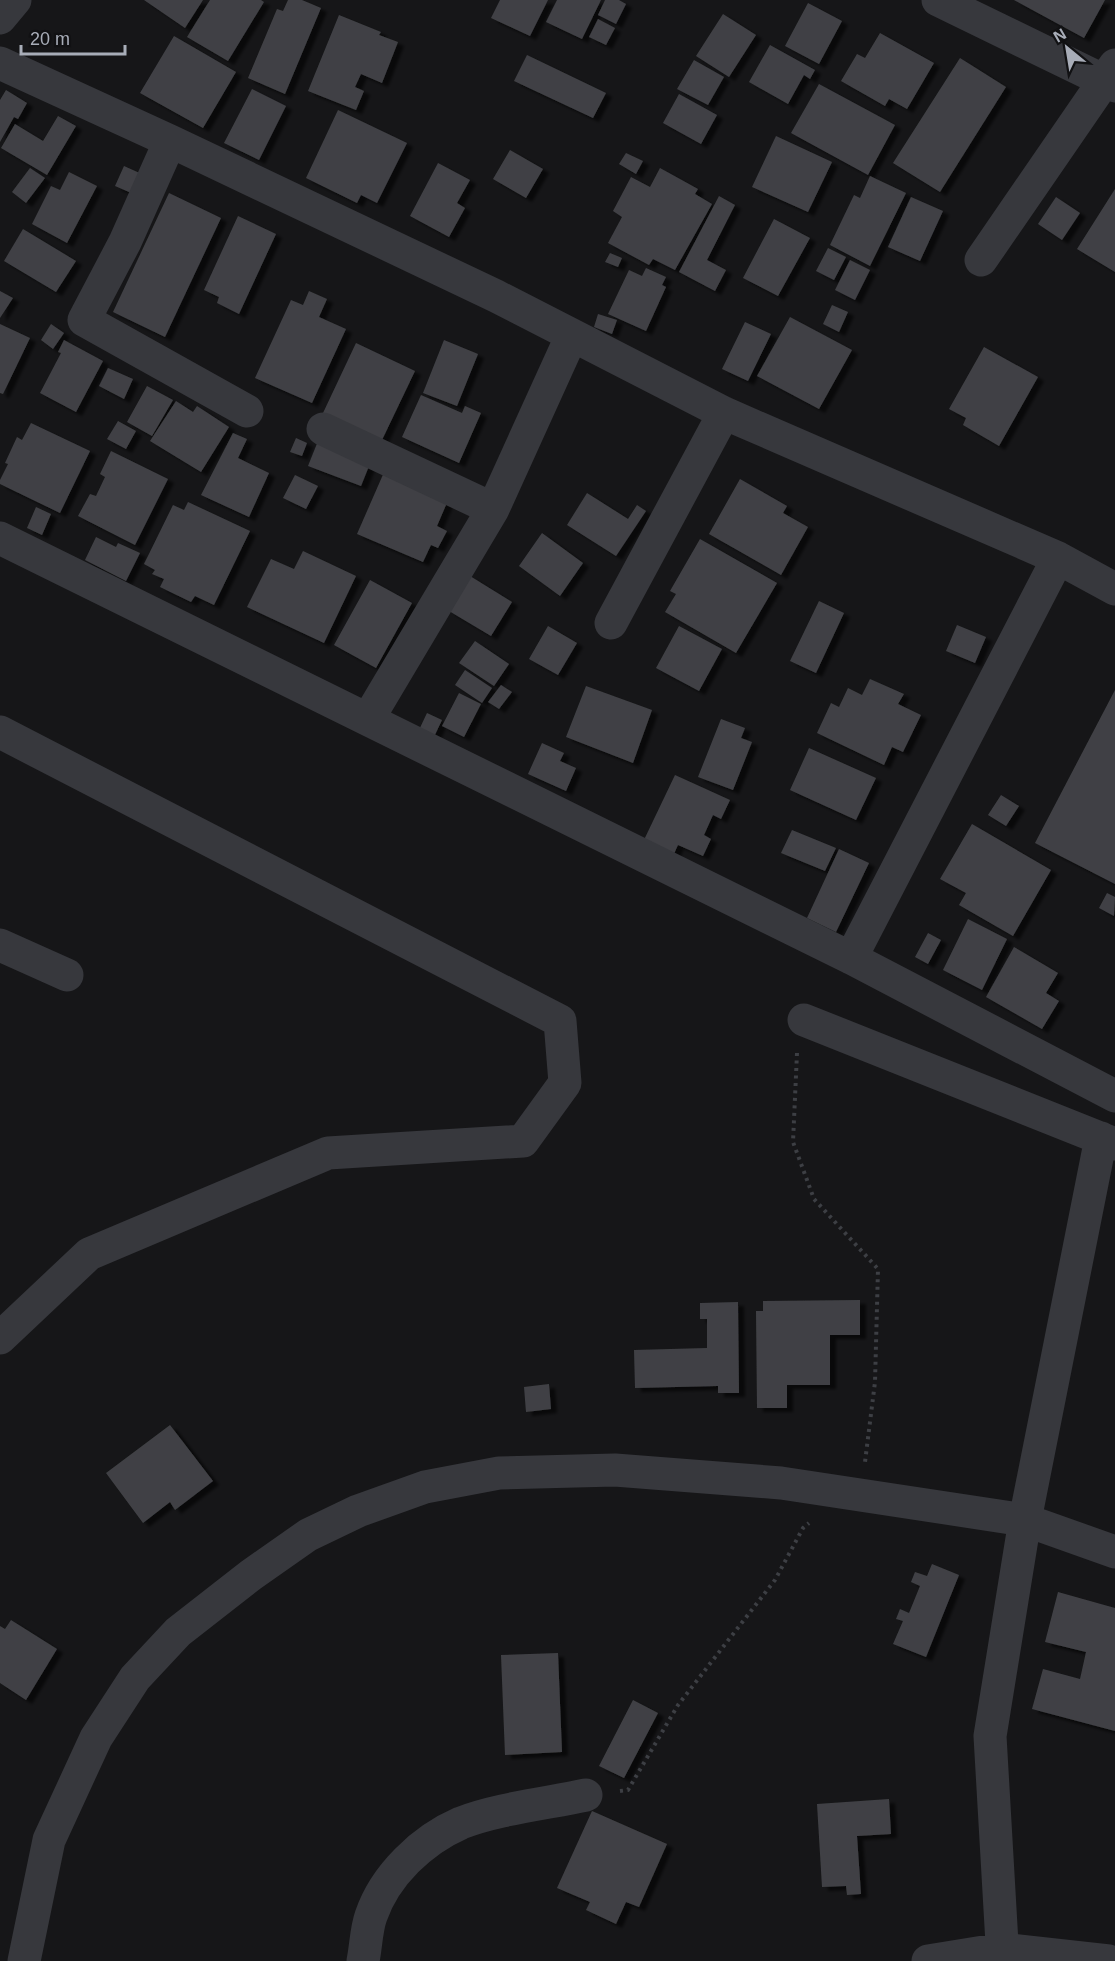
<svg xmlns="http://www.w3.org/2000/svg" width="1115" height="1961" font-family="Helvetica,sans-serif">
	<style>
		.building { fill: #404145; filter: url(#shadow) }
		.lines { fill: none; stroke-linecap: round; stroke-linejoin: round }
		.path { stroke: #3d3f44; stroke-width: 4; stroke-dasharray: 3 4.5; stroke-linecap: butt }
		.minor { stroke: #37383d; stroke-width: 33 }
	</style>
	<defs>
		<filter id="shadow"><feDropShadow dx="6" dy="4" stdDeviation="1.5" flood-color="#0009"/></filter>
	</defs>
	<rect width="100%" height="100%" fill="#161618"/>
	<path class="building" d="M144,0H203L185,28Z
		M210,0H261L264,2L228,61L187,37Z
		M288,0H302L321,8L285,94L248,78L277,9L283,11Z
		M500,0H548L530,36L491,18Z
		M557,0H601L582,39L546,22Z
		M605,0H619L626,4L616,24L598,15Z
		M1014,0H1105L1084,38Z
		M808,3L842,21L819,64L785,46Z
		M723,14L756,35L729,77L696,56Z
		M339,15L381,32L379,35L398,42L382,83L361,74L355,87L364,91L356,110L308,91Z
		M598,19L615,28L606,45L589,37Z
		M880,33L934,63L907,109L889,99L885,106L841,81L857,54L865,58Z
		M174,36L236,72L203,128L140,93Z
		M770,45L815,70L810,79L804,75L788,104L749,82Z
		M527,55L606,93L593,118L514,81Z
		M960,58L1006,87L940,192L893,163Z
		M694,60L724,77L708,105L677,89Z
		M819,84L895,125L868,175L791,133Z
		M252,89L286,106L259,160L224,143Z
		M6,90L27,103L18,119L14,117L0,142V100Z
		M679,94L717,115L701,144L663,123Z
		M338,110L407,143L377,203L361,195L357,203L306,178Z
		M58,116L76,126L47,175L1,148L15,124L43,141Z
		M776,136L832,162L808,212L752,187Z
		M510,150L543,169L526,198L493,179Z
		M626,153L643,161L636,174L619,164Z
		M438,163L470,180L457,203L465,208L449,237L410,216Z
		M124,166L144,175L136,195L115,186Z
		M30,168L45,178L26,203L12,192Z
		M660,168L698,189L695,194L712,204L675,270L653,259L649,265L608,243L622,217L613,211L631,177L650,187Z
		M69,172L97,186L67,243L32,224L51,186L60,190Z
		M870,176L906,193L870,266L830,245L854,195L860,198Z
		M1115,189V272L1077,249Z
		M169,193L221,218L165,337L113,312Z
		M719,196L735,205L707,260L726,270L715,291L679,272Z
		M911,197L943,211L920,261L888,247Z
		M1056,197L1080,213L1062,240L1038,224Z
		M238,216L276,234L239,314L217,303L219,297L204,290Z
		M774,219L810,238L778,296L743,278Z
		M23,229L76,261L56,292L4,261Z
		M828,248L846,257L834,280L816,271Z
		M610,253L622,258L618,267L605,262Z
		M850,260L870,270L855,300L835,290Z
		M646,268L666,277L662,285L666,287L646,331L608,314L629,270L642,276Z
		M0,291L13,298L0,318Z
		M309,291L327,299L319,317L346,329L312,403L255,378L291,300L303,305Z
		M832,305L848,312L839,332L823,324Z
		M598,314L617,320L612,334L594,327Z
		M790,317L852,350L819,409L757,376Z
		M745,322L771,334L748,381L722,369Z
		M0,324L30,338L3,394L0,393Z
		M51,324L64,333L53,349L41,340Z
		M64,340L103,361L76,412L40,393L61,353L58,352Z
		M444,340L478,354L457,406L423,393Z
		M356,343L415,371L382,440L323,413Z
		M984,347L1038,377L999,446L963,425L966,418L949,409Z
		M108,368L133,379L124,399L99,386Z
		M147,386L173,400L152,436L127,422Z
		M421,395L462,413L465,406L481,413L459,463L402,437Z
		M176,401L193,412L197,406L229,427L201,472L150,441Z
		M118,421L136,431L126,449L107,439Z
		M31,423L90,451L60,513L0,484V480L8,464L5,463L17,437L22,440Z
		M233,433L247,439L238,458L269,473L249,517L201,495Z
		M320,436L373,456L361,486L308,466Z
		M296,438L307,443L302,456L290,452Z
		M111,451L168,479L135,545L78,516L90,494L96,496L105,477L100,474Z
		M385,470L449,498L437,526L447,531L438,548L431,545L423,562L357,534Z
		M295,475L318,486L306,509L283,498Z
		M740,479L787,506L783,513L808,527L781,575L709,534Z
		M587,493L628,519L637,505L646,511L616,556L567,525Z
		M188,502L250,531L214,605L195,596L191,602L160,587L164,579L152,574L155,570L144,564L173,505L184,510Z
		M36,507L51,514L42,535L27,528Z
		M542,533L583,563L560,596L519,566Z
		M96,537L116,547L118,543L140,553L126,581L85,560Z
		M700,539L777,583L736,653L665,612L676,594L670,591Z
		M303,551L356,576L324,643L247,607L271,559L294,569Z
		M470,576L512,602L491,636L449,611Z
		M370,580L412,603L376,668L334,645Z
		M819,601L844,613L816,673L790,661Z
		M957,625L986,637L975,663L946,651Z
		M548,626L577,643L558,675L529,659Z
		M679,626L722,649L699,691L656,668Z
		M475,641L509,664L494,686L459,663Z
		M465,670L492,688L482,703L455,685Z
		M870,679L904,694L898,704L921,715L903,752L892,747L884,765L817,733L831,703L839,707L848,688L862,695Z
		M501,685L512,692L499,709L488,702Z
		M586,686L652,710L633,763L566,737Z
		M1115,690V884L1035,843Z
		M459,693L481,704L464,737L442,726Z
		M427,713L442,720L433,739L418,732Z
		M721,719L745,728L741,738L752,742L733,790L698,777Z
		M542,743L564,753L560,761L576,768L566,791L528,774Z
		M809,748L876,778L856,820L790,790Z
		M675,775L730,800L721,819L713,815L704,835L711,839L703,856L678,845L673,856L643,842Z
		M1001,795L1019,806L1006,826L988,815Z
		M972,824L1051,870L1013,936L959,905L966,893L940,879Z
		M792,830L836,848L825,871L781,853Z
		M839,849L869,863L836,932L807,918Z
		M1107,893L1115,897L1114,916L1099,908Z
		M968,919L1007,939L982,990L943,970Z
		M928,933L941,940L928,964L915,957Z
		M1014,947L1058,973L1046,993L1059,1001L1042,1029L986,997Z
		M860,1300V1335H830V1385H787V1408H757L756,1311H763V1301Z
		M738,1302L739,1393H718V1386L635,1388L634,1350L707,1348V1319H700V1303Z
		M549,1384L551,1409L526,1412L524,1387Z
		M170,1425L213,1481L175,1510L170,1502L143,1523L106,1473Z
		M932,1564L959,1575L926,1657L893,1644L903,1621L896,1619L900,1609L909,1613L920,1586L911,1582L915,1572L927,1576Z
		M1058,1592L1115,1608V1731L1032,1709L1043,1669L1080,1679L1086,1652L1045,1642Z
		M11,1620L57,1649L26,1700L0,1683V1626L5,1629Z
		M558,1653L562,1752L505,1755L501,1655Z
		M633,1700L658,1713L624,1778L599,1766Z
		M889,1799L891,1834L857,1836L861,1894L847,1895L846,1886L822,1887L817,1804Z
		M592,1811L667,1844L639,1907L626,1902L616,1924L586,1910L590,1902L557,1888Z"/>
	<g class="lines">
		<path class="path" d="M797,1053L793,1142L814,1199L878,1269L875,1382L865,1462
			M620,1791L628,1790L678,1705L775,1580L803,1528L809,1523"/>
		<path class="minor" d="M938,0L1115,86
			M0,18L15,0
			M0,63L170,141L496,296L724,413L1058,558L1115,589
			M170,141L125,242L84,320L247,411
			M981,260L1115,65
			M323,429L493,509
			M0,538L851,958L1115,1096
			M611,623L724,413
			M368,719L493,509L572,335
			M0,732L560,1021L565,1083L523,1141L328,1153L89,1254L0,1338
			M0,945L67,975
			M851,958L1058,558
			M804,1020L1115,1144
			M24,1961L49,1840L96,1738L135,1678L178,1632L251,1575L308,1535L358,1511L425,1487L499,1473L615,1470L781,1483L1025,1520L1115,1552
			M363,1961C366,1947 366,1930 371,1916C385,1875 422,1840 461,1823C496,1809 549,1803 586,1795
			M928,1961L1002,1949L1109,1961
			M1003,1961L990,1736L1025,1520L1101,1138"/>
	</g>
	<g transform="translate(1067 48) rotate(330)" stroke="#111113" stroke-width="4.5" paint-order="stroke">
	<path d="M0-4.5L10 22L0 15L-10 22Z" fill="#a8adb8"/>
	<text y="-9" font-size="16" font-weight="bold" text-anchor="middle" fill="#a8adb8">N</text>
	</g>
	<path d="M21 45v9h104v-9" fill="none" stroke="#a8adb8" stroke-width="3"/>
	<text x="30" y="45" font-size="18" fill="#a8adb8" stroke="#111113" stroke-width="4.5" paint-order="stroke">20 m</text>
</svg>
